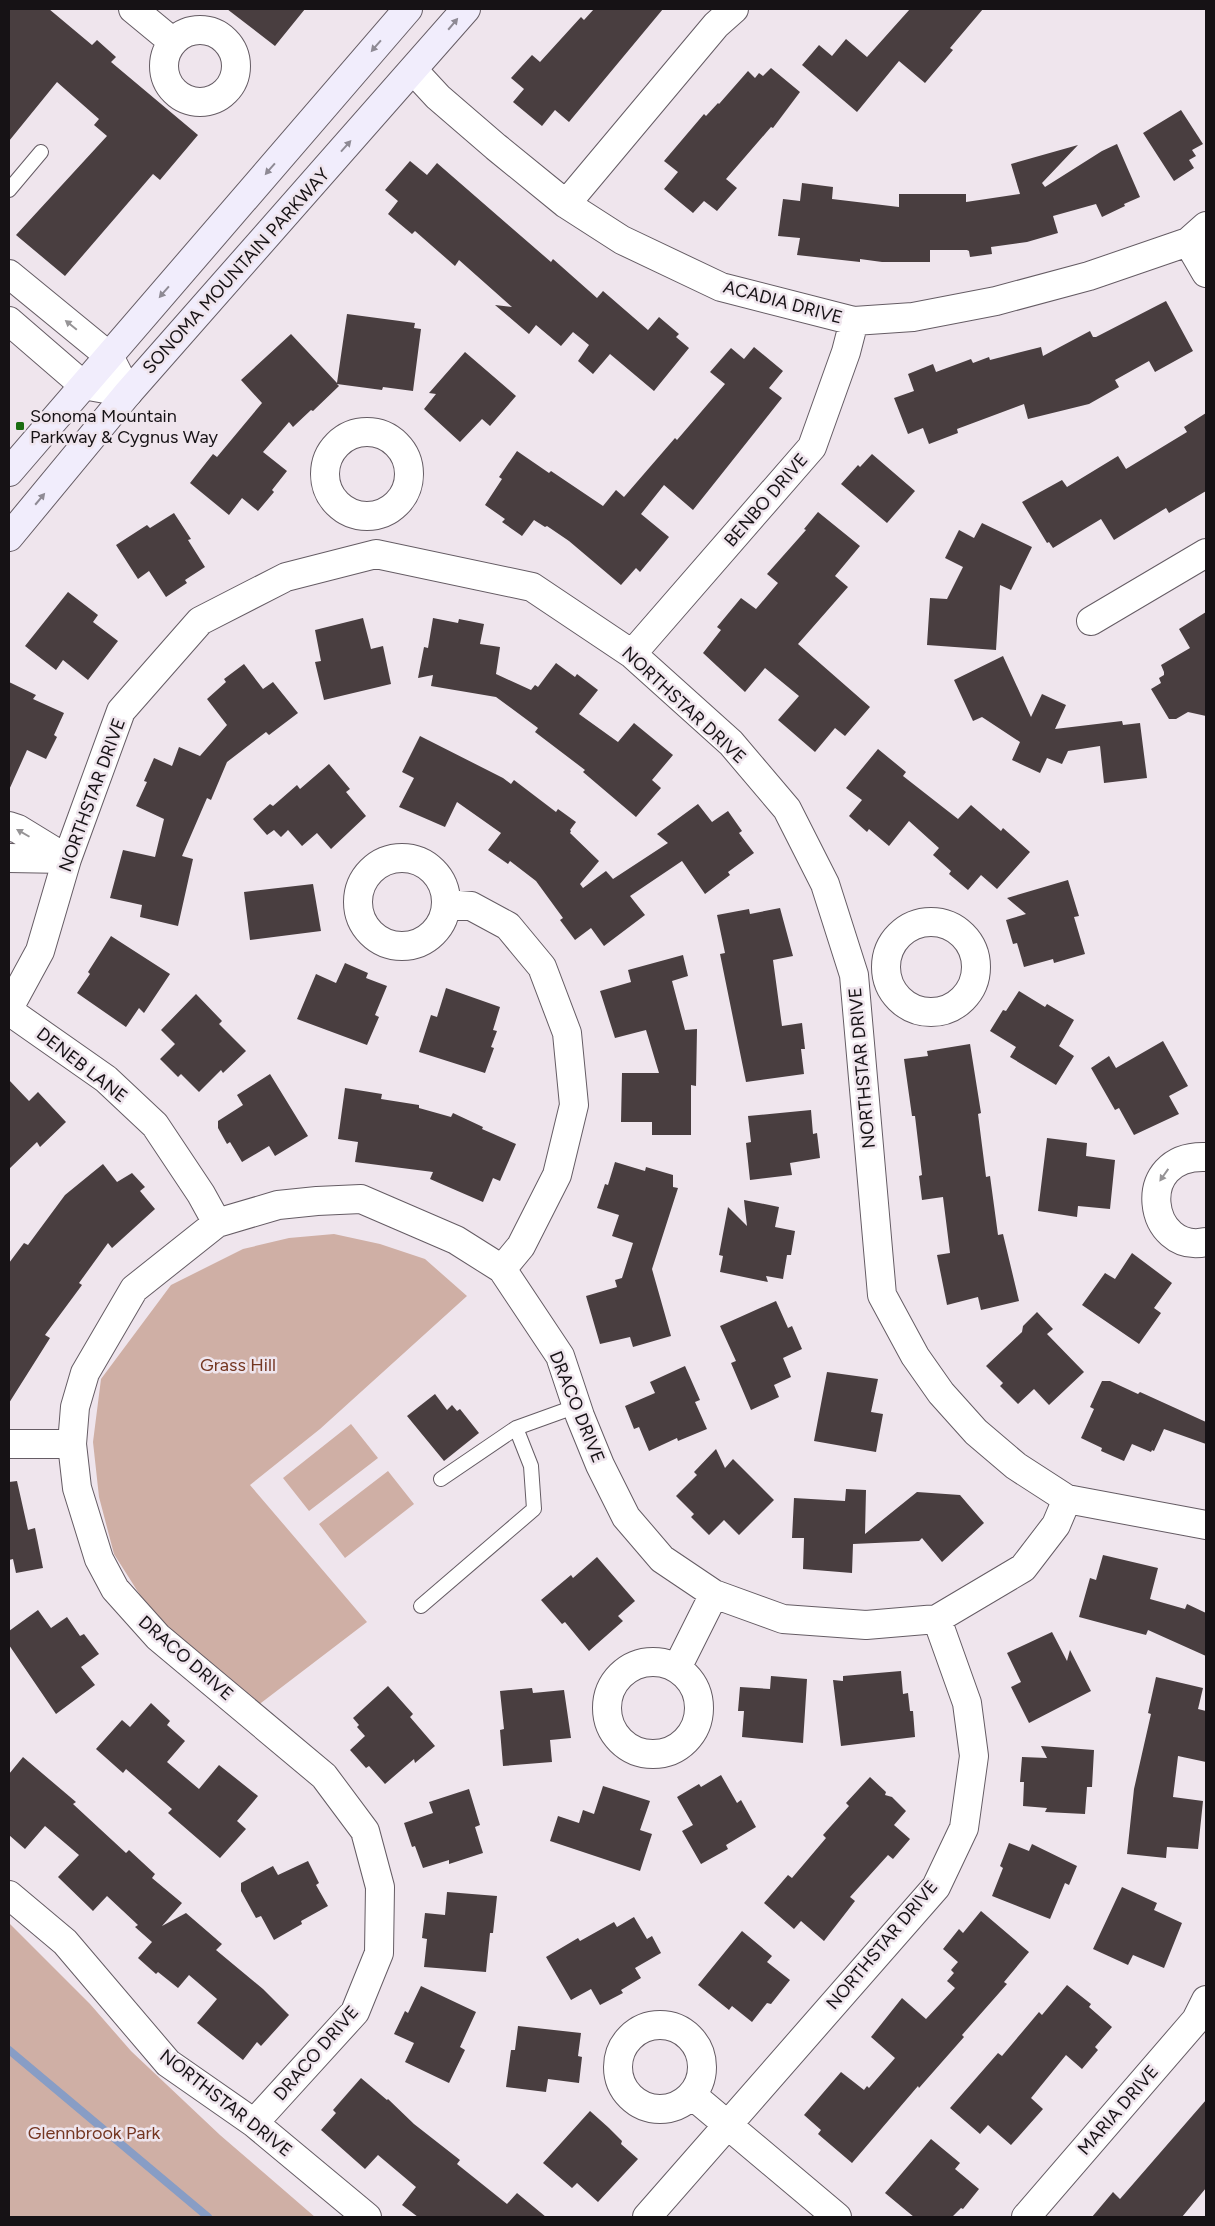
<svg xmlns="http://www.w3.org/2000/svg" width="1215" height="2226" font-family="Figtree,sans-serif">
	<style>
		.green { fill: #cfafa5 }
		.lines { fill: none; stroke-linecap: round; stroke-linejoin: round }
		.stream { stroke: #889dc5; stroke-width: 8 }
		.building { fill: #493e40 }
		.service-casing { stroke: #655c64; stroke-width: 16 }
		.minor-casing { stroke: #655c64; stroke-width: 30 }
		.tertiary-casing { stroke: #655c64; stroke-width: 30 }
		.secondary-casing { stroke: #655c64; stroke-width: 30 }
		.service { stroke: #fff; stroke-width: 14 }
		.minor { stroke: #fff; stroke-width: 28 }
		.tertiary { stroke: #fff; stroke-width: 28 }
		.secondary { stroke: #f1edfc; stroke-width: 28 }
		.oneway { fill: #8e8a94 }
		.oneway2 { fill: #969496 }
		.poi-dot { fill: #1a6c10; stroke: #efe5ed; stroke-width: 2 }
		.labels { text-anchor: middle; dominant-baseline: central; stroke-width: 5; stroke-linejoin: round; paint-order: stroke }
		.street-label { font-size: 18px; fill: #161215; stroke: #efe5ed }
		.poi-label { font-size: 18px; fill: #161215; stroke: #efe5ed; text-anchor: start }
		.park-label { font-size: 18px; fill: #743621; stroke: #efe5ed }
	</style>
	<rect width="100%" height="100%" fill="#efe5ed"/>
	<path class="green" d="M334,1234L380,1244L425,1259L467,1296L320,1429L250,1485L367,1622L257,1706L152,1614L114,1554L99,1497L93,1442L101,1379L171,1285L243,1249L289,1238Z
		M351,1424L378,1458L309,1511L283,1478Z
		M388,1471L414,1504L345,1558L319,1524Z
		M9,1923L90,2004L131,2051L220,2135L315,2217H9Z"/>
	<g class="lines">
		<path class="stream" d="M9,2050L208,2217"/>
	</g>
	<path class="building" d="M9,9H49L92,45L97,40L116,57L111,62L198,135L160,180L153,174L65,276L16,235L107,136L94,125L99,119L57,82L9,141Z
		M227,9H305L275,46Z
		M594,9H663L569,122L555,110L542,126L513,102L524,89L511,78L532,55L540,62L581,17L584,20Z
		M910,9H983L950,48L953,50L925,83L899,61L857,112L802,65L819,45L832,56L846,39L867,57Z
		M771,68L800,92L773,128L771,127L726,179L737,188L717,211L704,201L693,213L664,189L678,172L664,161L704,114L706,116L718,103L719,104L748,71L755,78L759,73L763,76Z
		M1181,110L1203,144L1192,150L1196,156L1189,160L1194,168L1174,181L1143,133Z
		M1117,144L1140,197L1124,204L1125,206L1102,217L1096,204L1053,216L1058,233L1027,242L991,247L992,254L970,257L969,251L967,250H930V262H882L860,259V262L797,255L800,238L778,236L783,199L800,201L802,183L833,187L832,199L899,207V194H966V202L1020,194L1011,164L1078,145L1042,183L1045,187L1102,151Z
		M410,161L427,175L437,163L551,262L553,259L597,298L603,291L648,330L659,317L679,334L676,337L689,348L654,391L610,354L593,374L578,361L589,345L573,332L561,346L536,325L529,334L495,305L512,307L459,260L455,266L415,231L412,234L388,214L398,201L385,190Z
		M1166,301L1193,351L1155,372L1149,361L1115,380L1119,387L1089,404L1028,419L1024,404L957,429L958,433L929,444L923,428L908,434L894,398L914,391L908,374L933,364L936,372L971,359L973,363L989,357L990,360L1041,347L1043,356L1090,331L1093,337H1096Z
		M347,314L415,323L414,328L421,329L413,391L383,387L382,390L337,384L339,386L313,411L311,410L293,427L289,422L263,452L287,471L272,490L274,492L258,511L242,498L229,515L190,483L213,454L217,457L262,403L241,380L291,334L337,383Z
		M754,347L783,371L769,388L782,398L693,510L664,485L641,514L669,537L640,572L636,568L621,585L569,541L547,526L545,527L534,520L522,536L502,522L505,519L485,505L502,479L499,477L517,451L549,473L551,471L603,506L616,490L624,497L675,438L677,440L725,384L710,372L731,348L744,359Z
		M465,352L516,396L490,426L482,419L460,442L424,409L436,394L429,393Z
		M1206,413V491L1169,513L1166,508L1114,540L1101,519L1053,548L1049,542L1047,543L1022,502L1062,480L1067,487L1118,456L1126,469L1187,432L1184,427Z
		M872,454L915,491L887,523L841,484L858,465L860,467Z
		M818,512L860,546L835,576L848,587L798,644L870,707L845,736L835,728L815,752L778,720L799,696L765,668L745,692L703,653L721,630L717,627L741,598L756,609L778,583L767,574L806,530L804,529Z
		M174,513L191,539L188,540L205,567L185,580L187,583L166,597L149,571L138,579L116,545L147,525L150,528Z
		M982,523L1032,547L1011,590L1000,585L996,650L927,645L930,598L947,599L963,567L945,558L959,530L974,538Z
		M68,592L98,615L93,622L118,641L88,680L63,660L56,670L25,646Z
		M1206,612V716L1188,712L1176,719H1169L1151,689L1161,683L1159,678L1164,675V672L1161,665L1190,648L1179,629Z
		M363,618L371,649L383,646L391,684L324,700L315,662L321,661L315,630Z
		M433,618L458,623L459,619L484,624L480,644L500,647L496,674L531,690L535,685L538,687L556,663L575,677L577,674L598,690L579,714L618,742L634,723L673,755L652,780L661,788L636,817L583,772L585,770L535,732L538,728L496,697L431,686L433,675L418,678L424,647L428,648Z
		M1003,656L1031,717L1042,694L1066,705L1055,729L1122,721L1123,725L1140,723L1147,778L1104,783L1100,746L1068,751L1062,764L1047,758L1040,773L1012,760L1020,742L982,717L973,721L954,680Z
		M244,664L263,689L273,682L298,713L269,735L266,732L227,762L211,800L207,798L182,856L193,859L178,926L140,917L142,905L110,898L123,850L155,857L164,819L136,806L147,782L144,781L154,758L172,766L179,747L200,756L227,725L207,699L226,682L224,679Z
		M9,682L36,695L33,699L64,713L54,735L57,737L46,759L27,750L9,790Z
		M420,736L503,778L511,784L514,780L556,812L558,809L576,822L570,830L571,831L570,833L599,861L580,884L583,888L606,871L613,879L668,843L657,834L698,804L712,822L728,811L742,831L739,833L754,853L728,872L730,875L705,894L682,861L630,896L645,915L604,946L591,928L575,940L560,920L563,918L536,881L510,861L508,864L488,850L501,833L457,802L445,827L399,807L414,778L402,772Z
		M878,749L906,772L903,776L958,819L971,805L1001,831L1003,828L1030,852L997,889L981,875L968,890L949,874L951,871L933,855L939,848L909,821L889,846L869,829L867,832L849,816L862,800L846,788Z
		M329,764L350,789L346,792L366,816L331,849L317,833L302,846L288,830L281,837L274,830L267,835L253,819L270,804L273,806L297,785L300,789Z
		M1068,880L1079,916L1074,917L1085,954L1054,963L1053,959L1024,967L1017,943L1013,944L1006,920L1026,914L1007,898Z
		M313,884L321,931L250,940L244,892Z
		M780,908L793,956L773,960L782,1026L802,1023L805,1049H801L804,1074L746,1082L720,954L725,953L717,915L749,909L750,914Z
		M111,936L170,974L144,1013L139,1008L126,1027L77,993L90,974L88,972Z
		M683,955L688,976L672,981L685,1030L697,1029L696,1086L691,1085V1135H652V1122H621L622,1073H659L646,1030L615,1038L600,991L631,982L628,970Z
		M345,963L368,973L366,978L387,986L375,1015L379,1017L367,1045L297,1019L316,974L336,983Z
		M446,988L500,1007L493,1030L497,1031L491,1047L494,1048L485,1073L419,1052L431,1015L437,1017Z
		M1019,991L1045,1007L1047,1004L1074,1020L1059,1046L1074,1056L1056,1085L1010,1057L1016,1047L990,1031L1003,1010L1006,1011Z
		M196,994L222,1021L219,1024L246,1051L223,1073L221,1070L199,1092L181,1074L178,1077L160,1059L175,1044L161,1030Z
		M1163,1041L1188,1086L1169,1096L1179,1114L1134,1135L1119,1108L1115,1110L1091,1068L1109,1056L1116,1068Z
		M970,1044L981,1113L978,1114L986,1177L990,1176L998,1235L1003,1234L1019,1301L981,1310L978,1297L947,1305L937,1255L950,1253L943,1197L922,1200L919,1176L922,1175L915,1116H912L904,1059L928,1056L927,1051Z
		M270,1074L308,1136L275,1156L269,1146L242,1162L230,1142L227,1144L218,1128V1121L243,1105L237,1095Z
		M9,1080L29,1101L38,1092L66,1122L40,1147L37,1142L9,1169Z
		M345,1088L382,1094L381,1099L419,1105V1108L451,1117L453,1113L483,1127L482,1129L516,1144L500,1181L493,1178L483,1202L430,1179L433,1172L355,1162L358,1142L338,1139Z
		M811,1110L813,1134L817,1133L820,1158L790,1163L792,1175L750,1180L746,1143L751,1142L748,1116Z
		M1047,1138L1087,1143L1086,1156L1115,1160L1110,1209L1078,1206L1077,1217L1038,1211Z
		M615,1162L645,1171L646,1167L673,1175V1187L678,1188L652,1269L671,1336L633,1347L630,1337L600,1344L586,1296L617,1287L615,1280L622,1278L633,1243L612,1236L619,1215L597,1208L605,1184L608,1185Z
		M103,1164L117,1182L132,1173L145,1187L140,1191L155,1209L112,1248L108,1243L79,1283L82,1285L45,1335L50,1338L9,1403V1263L24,1243L28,1245L65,1195Z
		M744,1200L779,1207L775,1227L795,1231L791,1255H787L783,1279L766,1276L768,1282L720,1272L723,1256L719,1255L728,1207L747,1226Z
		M1132,1253L1172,1283L1154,1308L1161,1313L1139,1344L1082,1305L1105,1273L1115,1279Z
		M776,1301L788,1328L792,1326L802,1349L783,1358L791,1377L774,1385L779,1397L751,1410L731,1363L736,1361L720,1326Z
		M1037,1312L1053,1329L1047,1334L1084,1372L1049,1405L1034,1389L1018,1404L1000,1386L1003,1383L986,1366L1022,1332L1023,1326Z
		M685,1366L700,1400L695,1402L707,1429L678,1441L677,1438L649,1451L639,1427L634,1429L625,1406L655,1393L650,1382Z
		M827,1372L878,1379L871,1412L883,1414L876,1452L814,1441Z
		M1102,1381H1110L1138,1394L1140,1392L1206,1422V1444L1164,1429L1154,1451L1152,1450L1151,1452L1132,1444L1124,1461L1101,1451L1102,1448L1081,1438L1094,1409L1090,1407Z
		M435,1394L447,1410L452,1405L457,1411L460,1409L479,1433L444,1461L407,1416Z
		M716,1449L725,1468L733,1459L774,1500L739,1535L724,1520L709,1535L691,1517L694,1514L676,1496L697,1475L694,1472Z
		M17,1481L28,1530L35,1528L43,1568L16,1573L13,1559L9,1560V1482Z
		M846,1489L866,1490L865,1534L917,1492L960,1495L984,1523L942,1562L922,1538L919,1541L853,1544L852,1573L803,1569L804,1538H792L794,1498L845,1501Z
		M1103,1555L1158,1568L1150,1599L1185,1609L1187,1604L1206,1613V1656L1148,1630L1146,1635L1079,1617L1090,1578L1096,1580Z
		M597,1557L635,1601L618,1616L623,1621L589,1651L565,1622L562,1624L541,1600L571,1575L573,1578Z
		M38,1610L51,1628L67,1617L80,1636L84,1634L99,1654L81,1667L95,1685L56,1714L9,1645V1631Z
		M1052,1632L1067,1661L1070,1650L1091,1691L1029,1723L1011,1687L1021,1682L1007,1653Z
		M901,1671L903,1694L908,1693L910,1711H913L915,1737L841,1746L833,1680L843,1681V1676Z
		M771,1676L807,1679L803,1743L742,1737L744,1711H738L740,1687L770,1689Z
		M1156,1677L1203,1688L1198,1709L1206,1711V1762L1178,1756L1173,1797L1203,1801L1198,1849L1167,1847L1166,1858L1127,1854L1134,1789L1151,1714L1148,1713Z
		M388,1686L413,1714L410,1717L435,1746L415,1763L414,1759L385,1784L369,1766L366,1768L350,1750L365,1736L357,1727L359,1725L353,1718Z
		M532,1688L533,1693L564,1690L571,1738L550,1740L552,1762L503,1766L500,1730L504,1729L500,1691Z
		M151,1703L170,1721L167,1725L185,1741L167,1762L199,1789L219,1765L258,1796L237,1821L246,1829L220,1858L168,1813L172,1809L126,1769L123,1773L96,1749L122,1720L130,1727Z
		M1041,1746L1094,1750L1092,1787H1087L1085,1814L1045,1812L1047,1808L1023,1806L1024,1782H1020L1022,1757L1047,1758Z
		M23,1757L76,1802L73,1804L126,1853L129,1850L155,1874L152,1878L182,1903L162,1926L186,1913L222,1944L216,1950L263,1989L289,2015L261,2046L257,2042L243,2060L197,2023L217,1999L189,1975L178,1988L158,1972L156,1974L138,1958L152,1942L135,1927L138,1925L107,1896L93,1911L58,1877L79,1855L45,1826L25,1849L9,1835V1774Z
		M721,1775L737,1803L741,1800L756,1827L726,1845L728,1849L701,1864L682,1831L693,1825L677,1797L699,1784L701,1787Z
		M870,1777L886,1792L885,1795L892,1797L906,1811L894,1825L910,1839L893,1859L888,1855L850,1897L855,1901L824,1941L801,1921L794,1929L764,1903L788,1875L792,1878L826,1838L823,1835L849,1806L846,1803Z
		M603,1786L650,1801L640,1830L652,1834L640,1871L550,1841L558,1816L579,1823L583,1810L594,1814Z
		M469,1789L480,1825L475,1827L483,1853L449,1864V1860L423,1868L415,1846L412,1847L404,1823L433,1813L429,1802Z
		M1009,1843L1029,1851L1032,1844L1077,1866L1069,1885L1065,1883L1050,1919L992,1896L1003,1868L1000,1866Z
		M308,1861L319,1883L316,1885L328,1906L301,1921L302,1924L274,1940L261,1916L256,1918L241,1891V1883L273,1866L278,1875Z
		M1122,1887L1157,1903L1154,1910L1182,1923L1164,1968L1133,1955L1128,1965L1093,1949Z
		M447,1892L497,1896L493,1933H490L486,1972L424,1967L427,1939L422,1938L425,1913L445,1915Z
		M981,1911L1029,1952L1004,1982L1007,1984L962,2035L964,2037L919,2088L918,2086L852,2163L818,2134L821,2130L804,2115L841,2072L864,2090L867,2086L869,2088L895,2058L871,2037L902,1998L926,2019L955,1988L947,1981L954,1973L951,1970L958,1962L943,1949L959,1929L963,1933Z
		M634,1917L647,1939L652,1936L661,1953L635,1968L641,1978L621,1990L623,1993L600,2005L591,1989L571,2000L546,1957L578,1938L580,1941L614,1922L617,1927Z
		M742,1931L772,1956L767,1962L790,1980L771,2004L767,2003L752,2022L732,2006L729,2010L698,1985Z
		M1067,1985L1091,2004L1089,2007L1112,2027L1095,2047L1098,2050L1082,2069L1066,2055L1031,2098L1043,2109L1011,2145L988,2125L980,2134L950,2108L998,2053L1002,2056L1039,2012L1042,2015Z
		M421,1986L476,2012L460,2047L465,2050L449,2083L405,2062L414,2043L394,2034L405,2011L408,2013Z
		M518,2026L581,2033L578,2056L582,2057L579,2083L548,2079L546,2092L506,2087L511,2050H515Z
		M361,2078L387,2100L388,2099L414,2124L460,2160L457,2164L507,2204L517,2193L546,2217H418L402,2205L416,2187L378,2155L365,2169L321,2130L336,2113L333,2110Z
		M1206,2100V2188L1182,2217H1092L1113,2192L1120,2199Z
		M590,2111L609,2128L622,2141L621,2144L638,2159L598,2202L577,2183L572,2188L543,2163Z
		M931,2139L960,2163L955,2169L979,2189L963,2209L961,2208L952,2217H914L885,2193Z"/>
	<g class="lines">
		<defs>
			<path id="service" d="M9,190L41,152
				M441,1479L516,1428
				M421,1606L534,1509L531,1466L516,1428L577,1406"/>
			<path id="minor" d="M133,9L173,42
				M164 66a36 36 0 1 1 72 0a36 36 0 1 1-72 0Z
				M413,70L438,97L496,147L566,204L622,240L721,287L854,321L913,317L996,301L1089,276L1188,242L1206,226
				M566,204L716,25L734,9
				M1188,242L1206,273
				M9,274L109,356L128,393
				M9,321L83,385L128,393
				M325 474a42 42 0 1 1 84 0a42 42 0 1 1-84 0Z
				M1091,621L1206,553
				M632,654L812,447L846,352L854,321
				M9,826L18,829L67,859
				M9,858L66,859
				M358 902a44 44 0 1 1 88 0a44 44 0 1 1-88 0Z
				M446,904L471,906L508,926L542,967L567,1033L574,1105L557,1175L521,1246L502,1269
				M886 967a45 45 0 1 1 90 0a45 45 0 1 1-90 0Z
				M9,1008L40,951L67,859L121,711L200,621L286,577L376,554L532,587L632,654L731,743L787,809L825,884L854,975L882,1295L915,1356L941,1393L976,1432L1016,1466L1067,1499L1206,1525
				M9,1011L106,1079L155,1125L201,1194L217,1223
				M1206,1157C1132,1154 1148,1255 1206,1242
				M9,1444H72
				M607 1708a46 46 0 1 1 92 0a46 46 0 1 1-92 0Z
				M677,1668L714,1594
				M9,1895L65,1942L168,2063L254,2123L367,2217
				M618 2067a42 42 0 1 1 84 0a42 42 0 1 1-84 0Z
				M692,2095L837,2217
				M254,2123L355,2012L379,1953L380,1887L365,1831L324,1776L158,1637L115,1589L99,1559L77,1488L72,1444L75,1407L85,1373L134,1289L217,1223L278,1205L317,1201L361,1199L456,1240L502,1269L560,1356L580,1416L600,1465L626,1517L662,1559L714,1594L783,1619L866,1625L937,1619L1023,1568L1056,1525L1067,1499
				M647,2217L936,1887L964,1828L974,1756L967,1703L937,1619"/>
			<path id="tertiary" d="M1026,2217L1196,2020L1206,2000"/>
			<path id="secondary" d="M9,472L408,9
				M9,537L128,393L466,9"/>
		</defs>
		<use href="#service" class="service-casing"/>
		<use href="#minor" class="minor-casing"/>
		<use href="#tertiary" class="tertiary-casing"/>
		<use href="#secondary" class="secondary-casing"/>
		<use href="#service" class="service"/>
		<use href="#minor" class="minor"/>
		<use href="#tertiary" class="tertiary"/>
		<use href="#secondary" class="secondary"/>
	</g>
	<defs><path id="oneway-solid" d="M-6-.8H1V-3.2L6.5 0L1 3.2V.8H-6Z" transform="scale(1.25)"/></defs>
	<g class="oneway">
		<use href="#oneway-solid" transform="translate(453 24) rotate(-50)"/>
		<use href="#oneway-solid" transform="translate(376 46) rotate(131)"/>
		<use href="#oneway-solid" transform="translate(346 146) rotate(-48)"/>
		<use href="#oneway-solid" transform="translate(270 169) rotate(131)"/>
		<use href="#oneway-solid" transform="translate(164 292) rotate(131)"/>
		<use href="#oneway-solid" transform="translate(40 499) rotate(-50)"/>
	</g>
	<g class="oneway2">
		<use href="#oneway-solid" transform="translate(71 325) rotate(-141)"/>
		<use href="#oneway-solid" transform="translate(23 833) rotate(-150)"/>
		<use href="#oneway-solid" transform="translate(1164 1175) rotate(125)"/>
	</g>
	<rect class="poi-dot" x="15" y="421" width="10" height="10" rx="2.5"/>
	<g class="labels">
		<g class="street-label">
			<text transform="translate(236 271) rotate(-48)">SONOMA MOUNTAIN PARKWAY</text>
			<text transform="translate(783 302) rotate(15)">ACADIA DRIVE</text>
			<text transform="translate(766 500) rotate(-49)">BENBO DRIVE</text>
			<text transform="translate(684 705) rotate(43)">NORTHSTAR DRIVE</text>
			<text transform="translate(92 795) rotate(-70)">NORTHSTAR DRIVE</text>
			<text transform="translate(82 1065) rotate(38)">DENEB LANE</text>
			<text transform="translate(862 1068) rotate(-95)">NORTHSTAR DRIVE</text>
			<text transform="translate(577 1407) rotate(68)">DRACO DRIVE</text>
			<text transform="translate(186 1658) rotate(41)">DRACO DRIVE</text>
			<text transform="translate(882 1945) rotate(-50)">NORTHSTAR DRIVE</text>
			<text transform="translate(316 2053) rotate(-49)">DRACO DRIVE</text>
			<text transform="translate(226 2103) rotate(38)">NORTHSTAR DRIVE</text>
			<text transform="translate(1118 2110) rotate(-49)">MARIA DRIVE</text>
		</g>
		<g class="poi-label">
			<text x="30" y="416">Sonoma Mountain<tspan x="30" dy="21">Parkway &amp; Cygnus Way</tspan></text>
		</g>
		<g class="park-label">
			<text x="238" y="1365">Grass Hill</text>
			<text x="94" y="2133">Glennbrook Park</text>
		</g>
	</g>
	<rect width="1215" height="2226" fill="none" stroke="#161215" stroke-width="20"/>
</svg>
